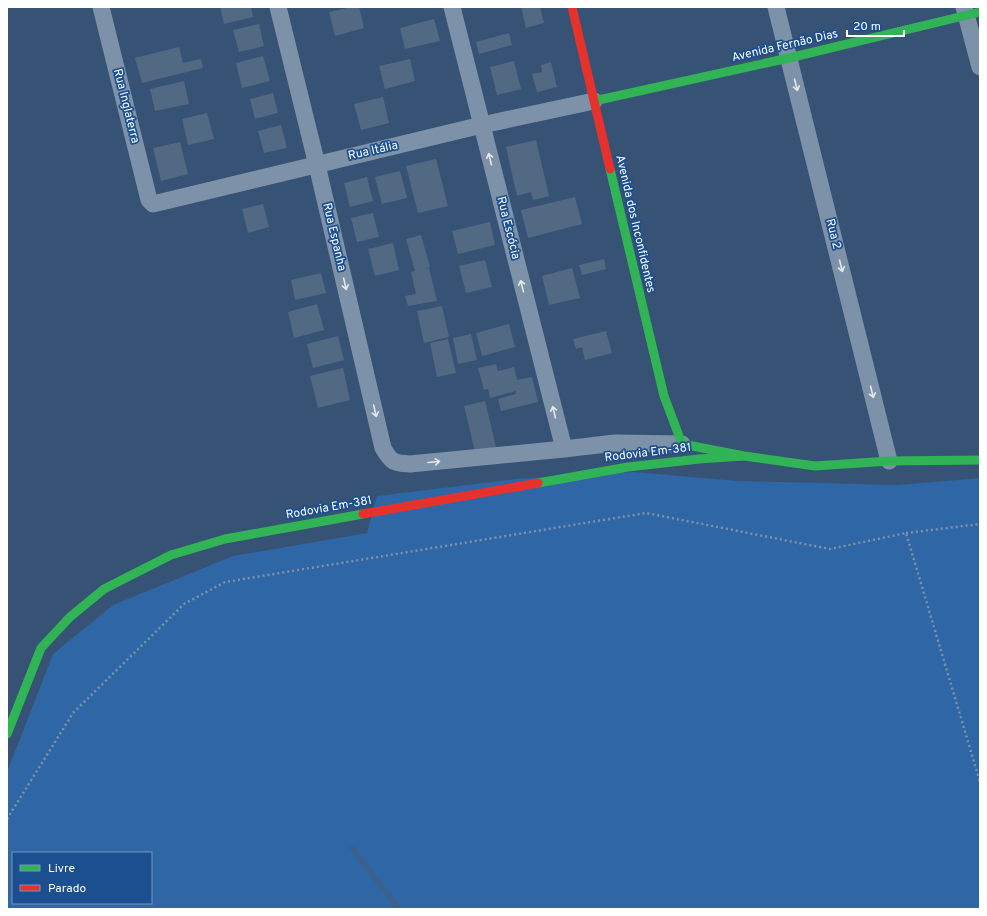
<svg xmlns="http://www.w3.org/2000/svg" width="987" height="916" font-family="Overpass,sans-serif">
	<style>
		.green { fill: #2f66a5; fill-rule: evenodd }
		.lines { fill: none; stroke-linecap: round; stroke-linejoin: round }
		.stream { stroke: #3b618d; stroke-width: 5.5 }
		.building { fill: #526984 }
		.path { stroke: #7d92a8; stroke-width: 2.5; stroke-dasharray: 2 3; stroke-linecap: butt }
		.street { stroke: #7d92a8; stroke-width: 17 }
		.fast { stroke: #30b455; stroke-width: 9 }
		.jam { stroke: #e5322d; stroke-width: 9 }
		.oneway { stroke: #e5e9ee }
		.labels { text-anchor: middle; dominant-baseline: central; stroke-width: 3.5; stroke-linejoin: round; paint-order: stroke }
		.street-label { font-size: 12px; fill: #fff; stroke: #1b4f8f }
	</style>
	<rect width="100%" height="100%" fill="#365274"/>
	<path class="green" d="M634,472L738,481L899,485L980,478V909H7V772L53,654L113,605L233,556L367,533L377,496L516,479ZM13,853H151V903H13Z"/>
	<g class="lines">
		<path class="stream" d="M352,848L399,909"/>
	</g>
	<path class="building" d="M220,7H251L253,17L224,24Z
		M351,7H359L364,28L335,36L329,12Z
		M521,7H540L544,23L526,28Z
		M434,19L440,41L405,49L400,28Z
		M259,24L264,46L239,52L233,30Z
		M509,33L512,45L479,54L476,42Z
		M179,47L183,63L201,59L203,68L142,83L135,58Z
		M263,56L270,81L242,88L236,63Z
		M410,59L415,81L385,89L379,66Z
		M514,61L521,89L497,95L490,67Z
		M551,62L557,87L537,92L532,74L542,72L541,65Z
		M184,81L189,104L155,111L150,89Z
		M273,93L278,113L255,119L250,99Z
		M383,97L389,123L361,130L354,104Z
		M207,113L214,139L188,145L182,119Z
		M281,125L287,148L264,153L258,131Z
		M536,140L549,196L533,200L531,192L517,196L506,147Z
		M180,142L188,174L161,181L153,148Z
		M436,159L448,206L418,213L406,166Z
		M400,171L407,198L382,204L375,177Z
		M367,177L373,201L350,207L344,183Z
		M575,197L582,224L528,238L521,210Z
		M263,204L269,227L248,233L242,209Z
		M373,213L379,237L357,242L351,218Z
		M490,222L495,245L458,254L452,231Z
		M421,235L430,267L423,269L429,268L437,301L408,306L405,296L416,294L411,272L415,271L406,239Z
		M393,243L399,270L375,276L368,249Z
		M604,259L606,269L582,275L579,265Z
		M485,260L492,287L466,293L459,266Z
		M572,268L580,298L549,305L542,276Z
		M321,273L326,293L295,300L291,280Z
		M317,304L324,330L294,338L288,312Z
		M442,306L449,337L424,343L417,311Z
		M509,324L515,347L482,356L476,333Z
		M606,331L612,353L585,360L582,347L576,349L573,339Z
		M471,334L477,360L458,364L453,338Z
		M338,336L344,360L313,368L307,344Z
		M448,339L456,373L437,377L430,343Z
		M496,364L498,371L514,367L517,380L532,377L538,402L501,411L498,399L516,394V391L490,398L488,389L484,390L478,368Z
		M343,368L350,400L318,408L310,376Z
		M485,401L496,447L475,452L464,406Z"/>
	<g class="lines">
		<path class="path" d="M906,533L980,524
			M7,819L73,713L184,604L225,582L646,513L830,549L906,533L980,782"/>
		<path class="street" d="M101,7L149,200L153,204L482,125L594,101
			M278,7L317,165L383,448C392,463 393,463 410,464L564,449L615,443L682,444
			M452,7L564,449
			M776,7L889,461
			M964,7L980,67"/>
		<path class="fast" d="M594,101L789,58L980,12
			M610,169L664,396L682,444L744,456L815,466L889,461L980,460
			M538,483L628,467L699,459L744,456
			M7,734L41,648L70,617L104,589L171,555L225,539L363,514"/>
		<path class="jam" d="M572,7L610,169
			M363,514L538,483"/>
	</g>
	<defs><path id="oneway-shaft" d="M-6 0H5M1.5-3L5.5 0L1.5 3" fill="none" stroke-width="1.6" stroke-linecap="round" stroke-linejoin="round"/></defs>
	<g class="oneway">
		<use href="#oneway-shaft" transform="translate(796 85) rotate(76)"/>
		<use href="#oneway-shaft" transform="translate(490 159) rotate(-104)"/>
		<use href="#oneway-shaft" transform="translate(841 266) rotate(76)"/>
		<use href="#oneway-shaft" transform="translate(345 284) rotate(77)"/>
		<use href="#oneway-shaft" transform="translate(522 286) rotate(-104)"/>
		<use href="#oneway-shaft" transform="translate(872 392) rotate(76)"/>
		<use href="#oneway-shaft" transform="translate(375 411) rotate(77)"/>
		<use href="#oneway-shaft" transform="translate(554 412) rotate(-104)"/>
		<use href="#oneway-shaft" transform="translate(434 462) rotate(-5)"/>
	</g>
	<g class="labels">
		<g class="street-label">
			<text transform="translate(785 46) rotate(-13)">Avenida Fernão Dias</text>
			<text transform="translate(126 106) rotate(76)">Rua Inglaterra</text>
			<text transform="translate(373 151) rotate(-13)">Rua Itália</text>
			<text transform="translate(635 224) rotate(77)">Avenida dos Inconfidentes</text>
			<text transform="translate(508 228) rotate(76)">Rua Escócia</text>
			<text transform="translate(833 234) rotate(76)">Rua 2</text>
			<text transform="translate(334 237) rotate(77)">Rua Espanha</text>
			<text transform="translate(648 453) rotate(-7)">Rodovia Em-381</text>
			<text transform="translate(329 508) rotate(-10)">Rodovia Em-381</text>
		</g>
	</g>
	<rect width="987" height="916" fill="none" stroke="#ffffff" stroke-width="16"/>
	<rect x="12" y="852" width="140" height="52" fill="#1b4f8f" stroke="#7695bc"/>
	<rect x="20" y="865" width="20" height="6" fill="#30b455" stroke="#7695bc"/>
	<text x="48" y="872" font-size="12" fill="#ffffff">Livre</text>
	<rect x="20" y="885" width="20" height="6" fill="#e5322d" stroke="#7695bc"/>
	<text x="48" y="892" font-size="12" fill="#ffffff">Parado</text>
	<path d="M847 30v6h57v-6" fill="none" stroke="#ffffff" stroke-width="2"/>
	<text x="853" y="30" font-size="12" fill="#ffffff" stroke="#1b4f8f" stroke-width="3" paint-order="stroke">20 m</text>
</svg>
